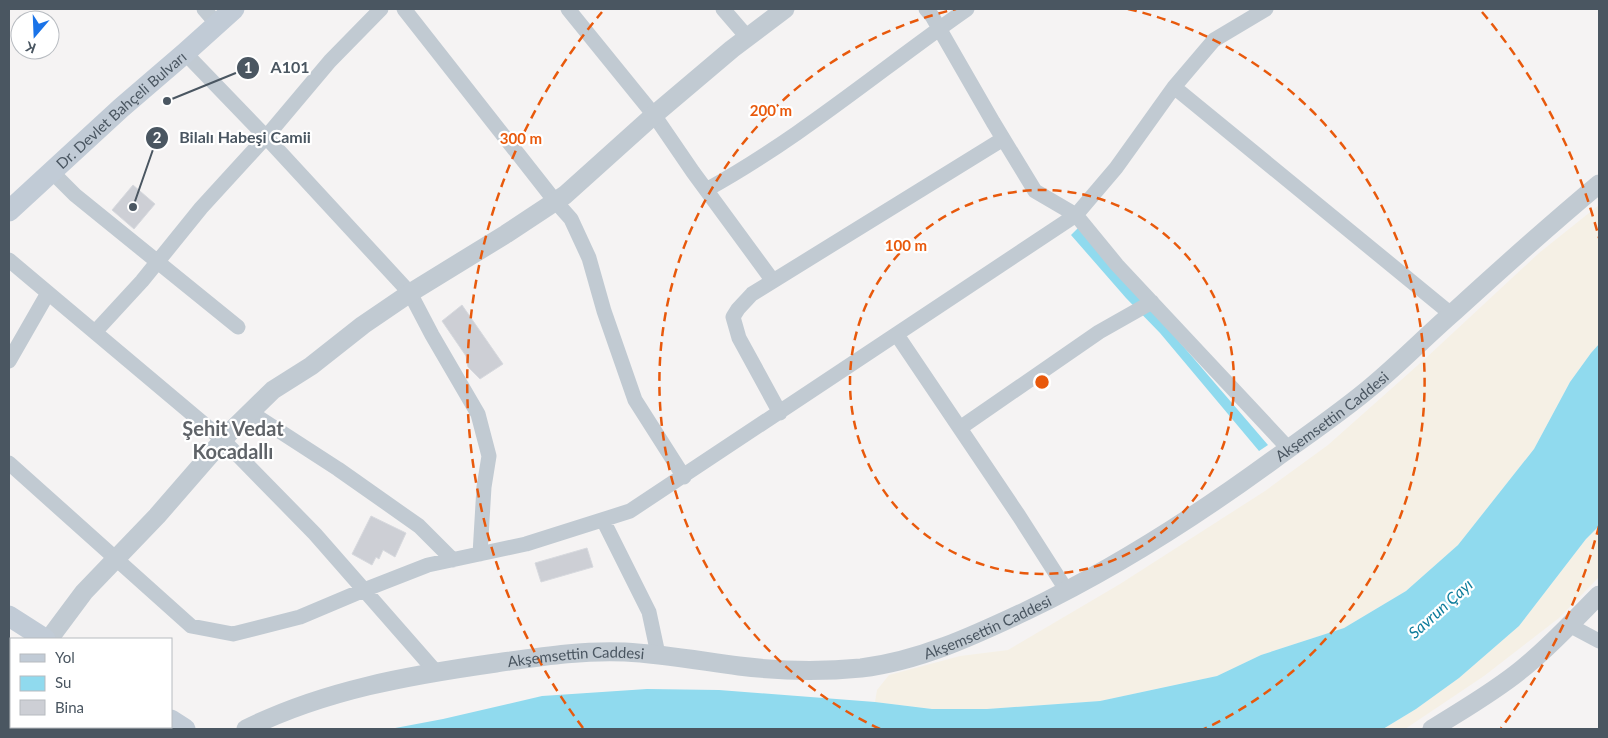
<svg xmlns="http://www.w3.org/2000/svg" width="1608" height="738" font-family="Lato,sans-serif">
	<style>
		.sand { fill: #f5f0e5 }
		.water { fill: #90daee }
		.building { fill: #cdcfd5; stroke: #d7d9de }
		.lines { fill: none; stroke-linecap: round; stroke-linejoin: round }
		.minor { stroke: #c1cad2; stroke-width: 15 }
		.tertiary { stroke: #c1cad2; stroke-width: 19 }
		.secondary { stroke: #c1cbd6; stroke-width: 21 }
		.ring { fill: none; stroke: #e8590c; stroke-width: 2.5; stroke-dasharray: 9 6 }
		.labels { text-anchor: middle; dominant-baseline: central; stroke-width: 4.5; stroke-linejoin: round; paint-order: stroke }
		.street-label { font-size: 15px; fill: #4a5661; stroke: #fff }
		.water-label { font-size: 16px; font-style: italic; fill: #0c7c9b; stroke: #fff }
		.district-label { font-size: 20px; font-weight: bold; fill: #5f6368; stroke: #fff }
		.centre { fill: #e8590c; stroke: #fff; stroke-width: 2.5 }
		.ring-label { font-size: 15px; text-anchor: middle; font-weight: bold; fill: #e8590c; stroke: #fff; stroke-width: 4.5; stroke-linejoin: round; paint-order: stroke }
		.leader { fill: none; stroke: #4a5661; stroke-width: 2 }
		.callout-dot { fill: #4a5661; stroke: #fff; stroke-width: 2 }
		.mark-label { font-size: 15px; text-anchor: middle; font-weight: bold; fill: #fff }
		.callout-label { font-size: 16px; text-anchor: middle; font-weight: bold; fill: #4a5661; stroke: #fff; stroke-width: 4.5; stroke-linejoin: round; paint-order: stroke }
	</style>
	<rect width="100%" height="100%" fill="#f5f3f3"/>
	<path class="sand" d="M1599,205V344L1591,353L1570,382L1534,449L1458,545L1406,591L1344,628L1261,655L1217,676L1100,701L987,709H932L875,702L877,690L889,675L960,656L1008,650L1120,584L1265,491L1328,445L1427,357L1539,253Z
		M1599,526V577L1559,618L1484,676L1405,729H1383L1416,709L1459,678L1519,626L1586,539Z"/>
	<path class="water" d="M1080,226L1268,445L1259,451L1160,333L1126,298L1071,235Z
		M1599,344V526L1586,539L1519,626L1459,678L1416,709L1383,729H390L443,719L542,696L647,689L719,690L875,702L932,709H987L1100,701L1217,676L1261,655L1344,628L1406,591L1458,545L1534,449L1570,382L1591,353Z"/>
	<path class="building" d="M133,185L155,204L134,229L112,210Z
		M462,305L503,364L480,379L468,367L466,356L442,321Z
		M371,516L406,533L395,557L383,550L379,559L376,557L372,565L352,554Z
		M587,548L593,567L541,582L535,563Z
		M9,683L11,685V727H74L76,729H9Z"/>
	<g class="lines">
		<path class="minor" d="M204,9L217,24
			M404,9L555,201L571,219L589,258L604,311L635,400L684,477
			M568,9L654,115L693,172L773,281
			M723,9L748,38
			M926,9L932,16L993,122L1035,191L1076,215L1117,265L1289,449
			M185,53L266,137L410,293L432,335L478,414L489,456L484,487L480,554
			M1174,87L1451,314
			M51,171L75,195L238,327
			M706,190C799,139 881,69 967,9
			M9,260L223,440L315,534L436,672
			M95,332L142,281L201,208L266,137L330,61L381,9
			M897,335L1019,516L1067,591
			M9,361L48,293
			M250,412L338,469L419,526L453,560
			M780,413L739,338L733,317L738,309L752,294L1003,139
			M960,428L1099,332L1152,302
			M9,463L191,626L233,634L300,617L364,590L428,565L526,544L630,511L1076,215L1116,168L1174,87L1214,40L1266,9
			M603,520L649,612L658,654
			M1569,625L1599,641"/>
		<g class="tertiary">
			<path d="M49,639L84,592L157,516L230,432L273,390L311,366L363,325L410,293L506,234L565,195L654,115L732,49L785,9"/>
			<path d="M105,727L109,729"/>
			<path id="s1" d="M246,729C324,690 411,675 496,663C539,657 582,650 625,652C663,654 701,661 739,666C779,671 820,672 861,668C919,661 973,636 1026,611C1114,569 1195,517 1273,460C1306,436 1340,413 1371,387C1400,363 1427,335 1456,310C1503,267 1550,225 1599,184"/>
			<path d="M1432,729C1462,710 1494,692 1522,669C1550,647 1574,620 1599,595"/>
		</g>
		<g class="secondary">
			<path id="s2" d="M9,211L121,108L185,53L234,9"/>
			<path d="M9,616L45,639"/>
			<path d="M9,650L11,652"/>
			<path d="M171,720L185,729"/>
			<path d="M135,727L140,729"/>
		</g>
	</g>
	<g class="ring">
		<circle cx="1042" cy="382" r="192"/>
		<path d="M880 729A383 383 0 0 1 956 9M1128 9A383 383 0 0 1 1204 729"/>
		<path d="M1599 526A575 575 0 0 1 1501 728M583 728A575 575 0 0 1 602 12M1482 12A575 575 0 0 1 1599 238"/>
	</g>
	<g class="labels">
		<g class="street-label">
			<text stroke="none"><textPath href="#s2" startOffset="151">Dr. Devlet Bahçeli Bulvarı</textPath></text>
			<text stroke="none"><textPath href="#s1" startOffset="1165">Akşemsettin Caddesi</textPath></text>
			<text stroke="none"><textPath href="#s1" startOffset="760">Akşemsettin Caddesi</textPath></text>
			<text stroke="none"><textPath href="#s1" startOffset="340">Akşemsettin Caddesi</textPath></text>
		</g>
		<g class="water-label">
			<text transform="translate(1440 608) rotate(-42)">Savrun Çayı</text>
		</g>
		<g class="district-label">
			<text x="233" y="428">Şehit Vedat<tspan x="233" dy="23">Kocadallı</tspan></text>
		</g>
	</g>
	<circle cx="1042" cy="382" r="8" class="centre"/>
	<g class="ring-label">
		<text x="771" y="116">200 m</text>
		<text x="521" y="144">300 m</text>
		<text x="906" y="251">100 m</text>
	</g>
	<path class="leader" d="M167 101L248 68M133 207L157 138"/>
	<g class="callout-dot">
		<circle cx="167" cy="101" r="5"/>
		<circle cx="133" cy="207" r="5"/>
		<circle cx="248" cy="68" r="12"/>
		<circle cx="157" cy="138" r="12"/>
	</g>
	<g class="mark-label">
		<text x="248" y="73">1</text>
		<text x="157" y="143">2</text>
	</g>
	<g class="callout-label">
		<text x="290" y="73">A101</text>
		<text x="245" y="143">Bilalı Habeşi Camii</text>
	</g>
	<rect width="1608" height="738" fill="none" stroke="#4a5661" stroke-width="20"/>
	<rect x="10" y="638" width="162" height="90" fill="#ffffff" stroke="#b7bbc0"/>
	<rect x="20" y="654" width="25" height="8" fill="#c1cbd6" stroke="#b7bbc0"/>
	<text x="55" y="663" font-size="15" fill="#4a5661">Yol</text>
	<rect x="20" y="676" width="25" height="15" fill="#90daee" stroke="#b7bbc0"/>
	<text x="55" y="688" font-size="15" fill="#4a5661">Su</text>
	<rect x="20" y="700" width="25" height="15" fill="#cdcfd5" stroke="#b7bbc0"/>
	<text x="55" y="713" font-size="15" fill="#4a5661">Bina</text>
	<g transform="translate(35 35) rotate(199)"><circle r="24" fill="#ffffff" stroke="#b7bbc0"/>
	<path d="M0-4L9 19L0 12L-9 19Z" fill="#1a73e8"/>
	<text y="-8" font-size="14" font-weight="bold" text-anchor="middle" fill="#4a5661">K</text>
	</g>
</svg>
